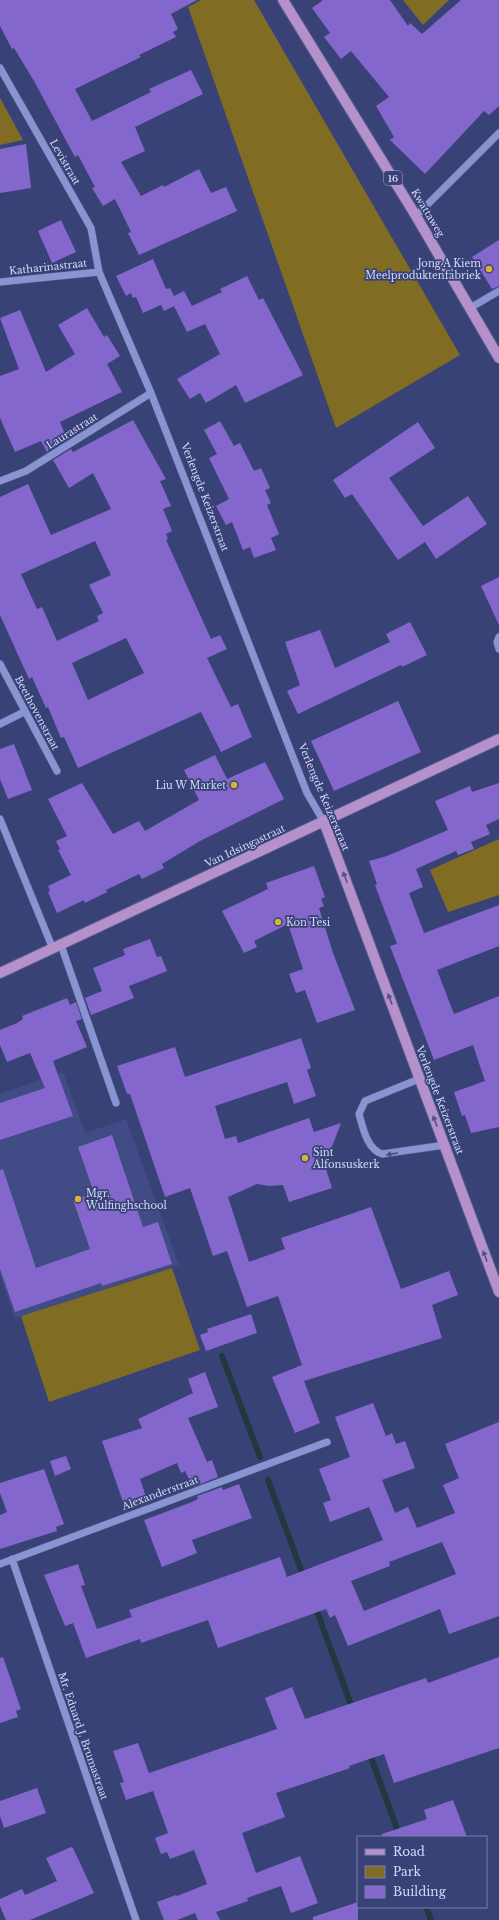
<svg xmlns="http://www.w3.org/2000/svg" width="499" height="1920" font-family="'Libre Baskerville',serif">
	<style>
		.built { fill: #414b86 }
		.green { fill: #806d23 }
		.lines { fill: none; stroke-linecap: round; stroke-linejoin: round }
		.stream { stroke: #21383e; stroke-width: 6 }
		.building { fill: #8467cc; fill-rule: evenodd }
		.minor-casing { stroke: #565c8a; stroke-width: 8 }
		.major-casing { stroke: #565c8a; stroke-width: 12 }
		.minor { stroke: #8895d2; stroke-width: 7 }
		.major { stroke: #b491ca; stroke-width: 10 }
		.oneway { fill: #525288 }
		.oneway2 { fill: #454e85 }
		.poi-dot { fill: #d5b534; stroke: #394277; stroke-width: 1.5 }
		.labels { text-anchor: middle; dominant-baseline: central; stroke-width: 3.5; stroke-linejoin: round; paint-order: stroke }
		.shield { fill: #394277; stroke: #a3acd2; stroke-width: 1 }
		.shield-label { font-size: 9px; font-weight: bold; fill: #d1d9f9 }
		.street-label { font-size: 10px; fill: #d1d9f9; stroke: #394277 }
		.poi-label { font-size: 10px; fill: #d1d9f9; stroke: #394277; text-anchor: start }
	</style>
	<rect width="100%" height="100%" fill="#394277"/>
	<path class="built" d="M63,1072L85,1133L126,1119L179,1265L15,1318L0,1275V1094Z"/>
	<path class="green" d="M201,0H254L460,355L336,428L188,7Z
		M403,0H449L423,25Z
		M0,98L23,140L0,145Z
		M499,839V895L448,912L430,870Z
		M172,1268L200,1350L49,1402L21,1316Z"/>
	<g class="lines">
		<path class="stream" d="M222,1356L260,1457
			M268,1480L304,1578
			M315,1606L353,1710
			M369,1752L400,1837
			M426,1907L431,1920"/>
	</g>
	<path class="building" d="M0,0H197L171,14L178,29L173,32L176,37L139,55L141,57L75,89L92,121L151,92L149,89L191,70L203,94L135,127L145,151L121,162L141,196L163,185L164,187L199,169L211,193L226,187L237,211L139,255L128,233L131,232L115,199L103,206L92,188L95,187L78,155L75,157L34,81L14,48L12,49L0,26Z
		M323,0H390L408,26L410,23L422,34L461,0H499V106L489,115L484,111L425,174L390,140L394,137L376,106L389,97L351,51L341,59L324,37L330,33L312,8Z
		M26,144L31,188L0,193V149Z
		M61,220L76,252L52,263L38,231Z
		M499,240V286L492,289L472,257Z
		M153,259L166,289L170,288L174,296L184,291L192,306L222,292L220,289L247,276L259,300L263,298L303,375L245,403L236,385L206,403L200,393L190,399L177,379L220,354L205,324L187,332L174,306L164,311L161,305L143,313L136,297L133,298L131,293L126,296L116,276Z
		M87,308L104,337L107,335L120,356L107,364L122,392L60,422L67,439L47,452L41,441L15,452L0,418V376L19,369L0,318L20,310L46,372L75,354L58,325Z
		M133,420L166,479L160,481L171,506L163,509L172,531L166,534L168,539L166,540L211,639L220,635L227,649L207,658L231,707L238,704L252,737L221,752L201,712L78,768L64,737L61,738L48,707L46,708L32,677L29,679L0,615V497L28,484L51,535L111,509L93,473L69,488L53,460L71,449L73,452ZM95,541L111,575L89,585L103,613L97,616L99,621L57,641L42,607L37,609L21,574ZM126,638L144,673L88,700L72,663Z
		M220,421L234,446L240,443L254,471L261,468L270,488L265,490L271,503L267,505L279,534L271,538L276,550L254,558L250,547L243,550L232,522L226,525L216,506L229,499L209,458L217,454L204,430Z
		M418,422L435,448L389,478L423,526L468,496L487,524L436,559L425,542L398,560L352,494L345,498L333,480Z
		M499,577V625L481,586Z
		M410,622L427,655L402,667L401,665L298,714L287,691L300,685L285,642L320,630L335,668L390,642L386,634Z
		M398,701L421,752L334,791L311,741Z
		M14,744L32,790L8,799L0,779V749Z
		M215,755L227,779L265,762L284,799L200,841L162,864L164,868L142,879L139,874L106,890L107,892L85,903L84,900L57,913L48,892L50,891L48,886L71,875L58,850L60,849L56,841L67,836L48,799L82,783L113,834L139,821L145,831L199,800L184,770Z
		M499,783V819L486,825L490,834L471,842L474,849L458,855L456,851L416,869L423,887L409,893L424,933L499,905V946L437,970L454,1014L499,996V1127L471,1133L465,1115L462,1116L454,1092L485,1081L473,1045L434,1060L390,946L397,944L375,885L377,884L369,861L387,856L448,830L435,801L470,786L472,792Z
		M314,866L325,897L321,899L324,906L319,908L333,953L355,1010L317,1023L305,990L296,993L289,974L303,969L288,924L254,941L257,947L244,953L222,911L268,889L266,883Z
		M150,939L157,957L161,956L167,971L129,986L134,998L91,1015L85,998L102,991L93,968L125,955L123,949Z
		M67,998L70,1005L76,1002L82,1019L76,1021L87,1047L53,1061L73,1116L0,1140V1103L45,1088L30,1053L7,1062L0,1045V1030L17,1023L23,1019L22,1016Z
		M301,1038L311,1068L307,1070L316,1096L294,1104L287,1082L215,1106L225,1139L236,1136L238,1143L309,1118L314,1132L341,1123L328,1157L320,1150L332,1188L289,1202L283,1185L269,1186L257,1184L228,1197L249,1262L285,1249L281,1238L371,1207L401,1289L449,1271L458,1295L432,1305L442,1338L304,1381L320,1423L295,1433L272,1377L302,1365L278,1296L247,1307L227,1251L213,1256L190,1188L165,1197L130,1094H127L117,1066L175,1047L185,1077Z
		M112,1135L143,1227L158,1222L172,1264L102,1286L101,1283L15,1312L0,1269V1170L3,1169L36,1268L90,1249L73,1200L94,1193L78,1147Z
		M251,1314L257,1333L206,1351L200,1335L208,1332L207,1329Z
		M205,1372L218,1407L188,1418L207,1462L212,1460L218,1477L193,1487L185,1471L181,1473L177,1463L140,1479L146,1497L124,1505L102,1441L142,1428L138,1419L193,1393L188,1379Z
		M373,1403L386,1436L392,1433L396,1444L405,1441L415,1468L382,1480L395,1513L408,1507L417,1528L455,1513L443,1485L459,1478L445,1444L499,1422V1616L449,1634L440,1609L348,1646L335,1615L330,1618L326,1609L218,1648L208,1620L141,1643L140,1639L86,1658L73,1623L65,1626L44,1575L78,1564L85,1585L81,1586L97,1629L132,1617L129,1610L280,1557L287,1577L383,1540L369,1507L330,1522L323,1503L331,1500L319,1469L350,1457L335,1417ZM442,1542L456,1574L364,1611L351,1581L390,1566L389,1562Z
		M66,1456L71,1469L55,1476L50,1461Z
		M44,1469L64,1524L56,1527L57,1531L0,1549V1515L7,1512L0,1493V1483Z
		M239,1484L252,1518L192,1540L197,1553L162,1567L144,1520L192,1502L198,1499L197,1496L222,1487L223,1490Z
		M3,1657L21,1709L16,1711L18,1717L0,1723V1658Z
		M499,1657V1748L394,1783L384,1754L349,1766L350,1768L276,1793L285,1817L242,1833L256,1873L300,1856L318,1903L291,1913L281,1886L247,1898L248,1901L216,1912L220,1920H198L195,1913L177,1920H164L157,1902L176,1895L177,1896L207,1884L194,1850L170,1859L167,1852L161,1854L155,1838L168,1833L153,1791L126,1800L120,1783L124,1782L113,1751L138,1743L149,1773L277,1729L265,1698L292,1687L305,1719L426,1678L428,1683Z
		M37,1788L46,1813L4,1828L0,1816V1801Z
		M453,1800L467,1837H382V1834L427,1819L424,1810Z
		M71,1847L73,1848L94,1893L30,1920H6L0,1906V1899L22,1889L25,1895L57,1881L46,1858Z
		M358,1902V1920H313V1917Z"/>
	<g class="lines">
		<defs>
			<path id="minor" d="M0,68L91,228L99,272L151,393L307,793L324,822
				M416,216L499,133
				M0,282L99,272
				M470,308L499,291
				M0,481L26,471L151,393
				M499,637L497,642L499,649
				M0,664L57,771
				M0,724L24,712
				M0,819L53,949
				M61,945L116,1103
				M419,1079L365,1101L359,1114C363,1128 367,1149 382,1154L445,1145
				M12,1559L136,1920
				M0,1564L327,1442"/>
			<path id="major" d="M283,0L416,216L499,358
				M324,822L499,1292
				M0,973L499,739"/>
		</defs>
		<use href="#minor" class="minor-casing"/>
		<use href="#major" class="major-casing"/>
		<use href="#minor" class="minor"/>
		<use href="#major" class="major"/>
	</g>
	<defs><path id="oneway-solid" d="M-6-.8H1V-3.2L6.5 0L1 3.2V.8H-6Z"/></defs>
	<g class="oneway">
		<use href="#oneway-solid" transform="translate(345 877) rotate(-111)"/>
		<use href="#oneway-solid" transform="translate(390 999) rotate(-110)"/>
		<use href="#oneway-solid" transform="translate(435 1121) rotate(-111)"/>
		<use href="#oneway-solid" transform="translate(485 1256) rotate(-110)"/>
	</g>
	<use class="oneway2" href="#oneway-solid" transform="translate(392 1154) rotate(171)"/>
	<g class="poi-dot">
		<circle cx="489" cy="269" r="4"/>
		<circle cx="234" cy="785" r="4"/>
		<circle cx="278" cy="922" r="4"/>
		<circle cx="305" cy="1158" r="4"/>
		<circle cx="78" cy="1199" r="4"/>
	</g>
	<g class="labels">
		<rect class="shield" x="384" y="171" width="18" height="14" rx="3"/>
		<g class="shield-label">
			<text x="393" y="178">16</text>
		</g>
		<g class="street-label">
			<text transform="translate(65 162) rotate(60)">Levistraat</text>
			<text transform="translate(428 213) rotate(59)">Kwattaweg</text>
			<text transform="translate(48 267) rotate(-6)">Katharinastraat</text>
			<text transform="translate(72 431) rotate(-32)">Laurastraat</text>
			<text transform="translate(205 497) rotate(69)">Verlengde Keizerstraat</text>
			<text transform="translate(37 713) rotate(62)">Beethovenstraat</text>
			<text transform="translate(324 797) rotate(67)">Verlengde Keizerstraat</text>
			<text transform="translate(245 846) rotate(-25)">Van Idsingastraat</text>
			<text transform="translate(440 1100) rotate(69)">Verlengde Keizerstraat</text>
			<text transform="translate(160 1493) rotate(-20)">Alexanderstraat</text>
			<text transform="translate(83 1736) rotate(71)">Mr. Eduard J. Brumastraat</text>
		</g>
		<g class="poi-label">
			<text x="481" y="263" text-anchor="end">Jong A Kiem<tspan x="481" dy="12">Meelproduktenfabriek</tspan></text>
			<text x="226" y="785" text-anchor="end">Liu W Market</text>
			<text x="286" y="922">Kon Tesi</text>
			<text x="313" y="1152">Sint<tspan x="313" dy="12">Alfonsuskerk</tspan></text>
			<text x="86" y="1193">Mgr.<tspan x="86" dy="12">Wulfinghschool</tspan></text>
		</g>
	</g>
	<rect x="357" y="1836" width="130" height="72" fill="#394277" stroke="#767eab"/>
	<rect x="365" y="1849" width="20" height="6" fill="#b491ca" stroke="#767eab"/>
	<text x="393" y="1856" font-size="12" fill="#d1d9f9">Road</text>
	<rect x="365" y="1866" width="20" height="12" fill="#806d23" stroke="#767eab"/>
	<text x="393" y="1876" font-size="12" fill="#d1d9f9">Park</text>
	<rect x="365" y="1886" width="20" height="12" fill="#8467cc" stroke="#767eab"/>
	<text x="393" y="1896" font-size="12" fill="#d1d9f9">Building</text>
</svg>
